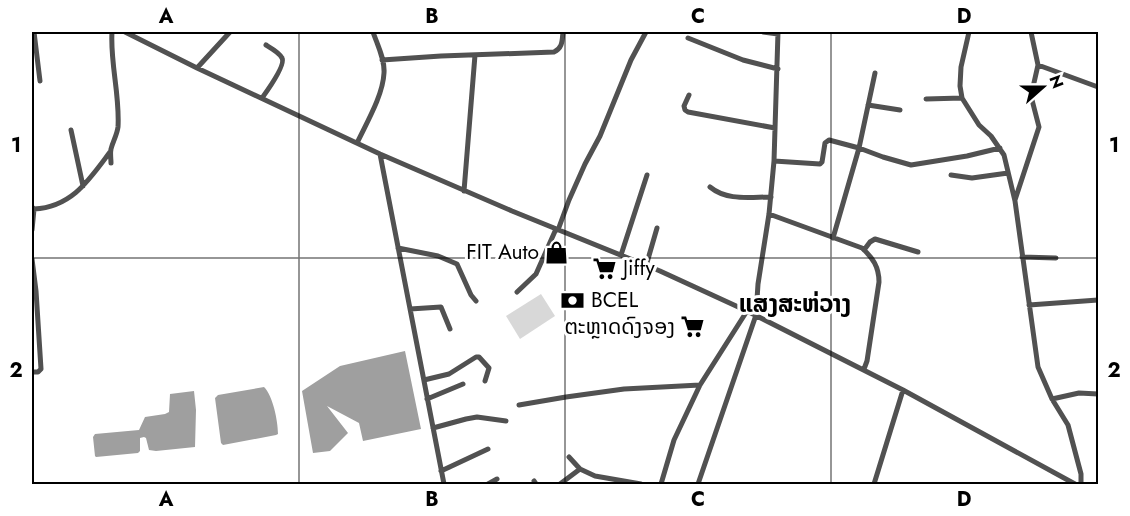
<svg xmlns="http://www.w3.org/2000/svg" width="1130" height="516" font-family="Jost,'Noto Sans Lao',sans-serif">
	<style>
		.green { fill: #d8d8d8 }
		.water { fill: #9f9f9f }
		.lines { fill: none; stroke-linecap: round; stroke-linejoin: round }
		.minor { stroke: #515151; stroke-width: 5 }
		.grid { fill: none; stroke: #000; stroke-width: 1.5; stroke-opacity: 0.55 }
		.labels { text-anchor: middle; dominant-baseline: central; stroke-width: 6; stroke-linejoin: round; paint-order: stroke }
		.poi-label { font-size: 21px; fill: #000; stroke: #fff; text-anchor: end }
		.quarter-label { font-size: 24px; font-weight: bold; fill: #000; stroke: #fff }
		.neatline { fill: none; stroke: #000; stroke-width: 2 }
		.grid-label { font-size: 20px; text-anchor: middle; font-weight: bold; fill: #000 }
	</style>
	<rect width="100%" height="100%" fill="#fff"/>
	<path class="green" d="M541,294L555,316L520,339L506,316Z"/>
	<path class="water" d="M405,351L421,429L363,441L359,423L327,406L348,433L330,451L313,453L302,391L340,366Z
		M264,387C273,396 278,421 278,434L276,435L223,445L221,443L215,398L218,395Z
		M194,391L196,410L195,447L156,451L149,450L146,438L144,437L140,438V451L138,453L96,457L95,456L93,437L95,434L139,430L145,417L165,414L169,412L170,394Z"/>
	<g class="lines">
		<path class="minor" d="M34,32L40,81
			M125,32L197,68L380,154L512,211L660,271L747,311L903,390L1075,484
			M763,32L778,34
			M969,32L961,67L960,86L962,98L979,125L991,136L1004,155L1015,201L1038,367L1052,399L1068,425L1081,474V484
			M688,38L743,60L778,69
			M382,60L441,56L554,52C563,48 562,40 563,32
			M1038,65L1098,87
			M197,68L230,32
			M689,95L684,106L685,110L688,112L775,128
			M262,98C267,91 286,65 282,58C280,53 271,48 266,45
			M926,99L962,98
			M868,105L900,110
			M71,130L83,186
			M357,143C367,122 383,95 384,73C385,59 377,44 373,32
			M380,154L444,484
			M774,161L820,164L822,162L825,143L829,140L859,148L883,157L911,165L967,156L1000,148
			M111,163C111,159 110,154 111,149C113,141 117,135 118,127C120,95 110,63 112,32
			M951,175L972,178L1008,173
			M710,187C727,201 749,197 771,197
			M464,191L475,55
			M1015,200L1039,127L1031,96L1038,65L1031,32
			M32,207L34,209C72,207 89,180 110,152
			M769,214L862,248C873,258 879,267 879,282L867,361L864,369
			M32,230L34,209
			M558,230L569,200L585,164L600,136L631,60L646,32
			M833,238L859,148L875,73
			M398,248L438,256L457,264L471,295L476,301
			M864,250L870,242L875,239L918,252
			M621,255L647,175
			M1022,257L1056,258
			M32,259L36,291L41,369L38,372H32
			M646,266L657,228
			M517,292L536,274L556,229
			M1029,305L1098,300
			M410,309L441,307L450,329
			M424,380L449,374L476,357H479L489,368L485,381
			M427,399L463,384
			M1052,399L1079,393L1098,394
			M519,405L566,397L624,389L700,385
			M433,428L466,419L477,417L506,421
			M569,457L580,469L595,476L641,484
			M441,471L488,449
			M534,481L536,484
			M488,484L497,479
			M560,484L580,469
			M661,484L674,440L700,385L747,311
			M698,484L756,315L758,284L769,214L774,161L778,32
			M874,484L903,390"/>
	</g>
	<path class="grid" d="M299,32V484M565,32V484M831,32V484M32,258H1098"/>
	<defs>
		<symbol id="shop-bare" viewBox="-9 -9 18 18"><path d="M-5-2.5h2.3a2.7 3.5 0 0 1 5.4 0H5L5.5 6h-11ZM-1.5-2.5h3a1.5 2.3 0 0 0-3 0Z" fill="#000" stroke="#fff" stroke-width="2.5" paint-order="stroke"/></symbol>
		<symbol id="supermarket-bare" viewBox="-9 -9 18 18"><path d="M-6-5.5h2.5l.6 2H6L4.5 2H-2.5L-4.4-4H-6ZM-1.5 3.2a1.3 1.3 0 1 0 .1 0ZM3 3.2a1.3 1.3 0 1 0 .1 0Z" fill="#000" stroke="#fff" stroke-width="2.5" paint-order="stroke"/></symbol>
		<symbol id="bank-bare" viewBox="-9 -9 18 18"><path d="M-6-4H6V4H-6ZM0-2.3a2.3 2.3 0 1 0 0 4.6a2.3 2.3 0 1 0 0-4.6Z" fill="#000" stroke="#fff" stroke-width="2.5" paint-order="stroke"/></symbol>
	</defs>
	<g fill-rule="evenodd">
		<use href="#shop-bare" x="540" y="236" width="33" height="33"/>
		<use href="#supermarket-bare" x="588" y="252" width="33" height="33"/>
		<use href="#bank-bare" x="556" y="284" width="33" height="33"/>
		<use href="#supermarket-bare" x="676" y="310" width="33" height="33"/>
	</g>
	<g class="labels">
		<g class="poi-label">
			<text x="539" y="252">FIT Auto</text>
			<text x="623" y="268" text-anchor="start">Jiffy</text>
			<text x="591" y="300" text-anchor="start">BCEL</text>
			<text x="675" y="327">ຕະຫຼາດດົງຈອງ</text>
		</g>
		<g class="quarter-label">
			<text x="795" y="303">ແສງສະຫ່ວາງ</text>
		</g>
	</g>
	<rect width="1130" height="516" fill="none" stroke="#ffffff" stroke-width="66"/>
	<g transform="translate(1043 87) rotate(69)" stroke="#ffffff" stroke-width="4.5" paint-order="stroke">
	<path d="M0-4.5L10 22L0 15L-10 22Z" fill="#000000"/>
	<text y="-9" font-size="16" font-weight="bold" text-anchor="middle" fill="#000000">N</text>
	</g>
	<rect x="33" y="33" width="1064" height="450" class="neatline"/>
	<g class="grid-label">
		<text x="166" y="23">A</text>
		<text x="432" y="23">B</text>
		<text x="698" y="23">C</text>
		<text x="964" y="23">D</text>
		<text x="16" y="152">1</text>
		<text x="1114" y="152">1</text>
		<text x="16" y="377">2</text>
		<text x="1114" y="377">2</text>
		<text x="166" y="506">A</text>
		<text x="432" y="506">B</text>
		<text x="698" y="506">C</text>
		<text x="964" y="506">D</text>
	</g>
</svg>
